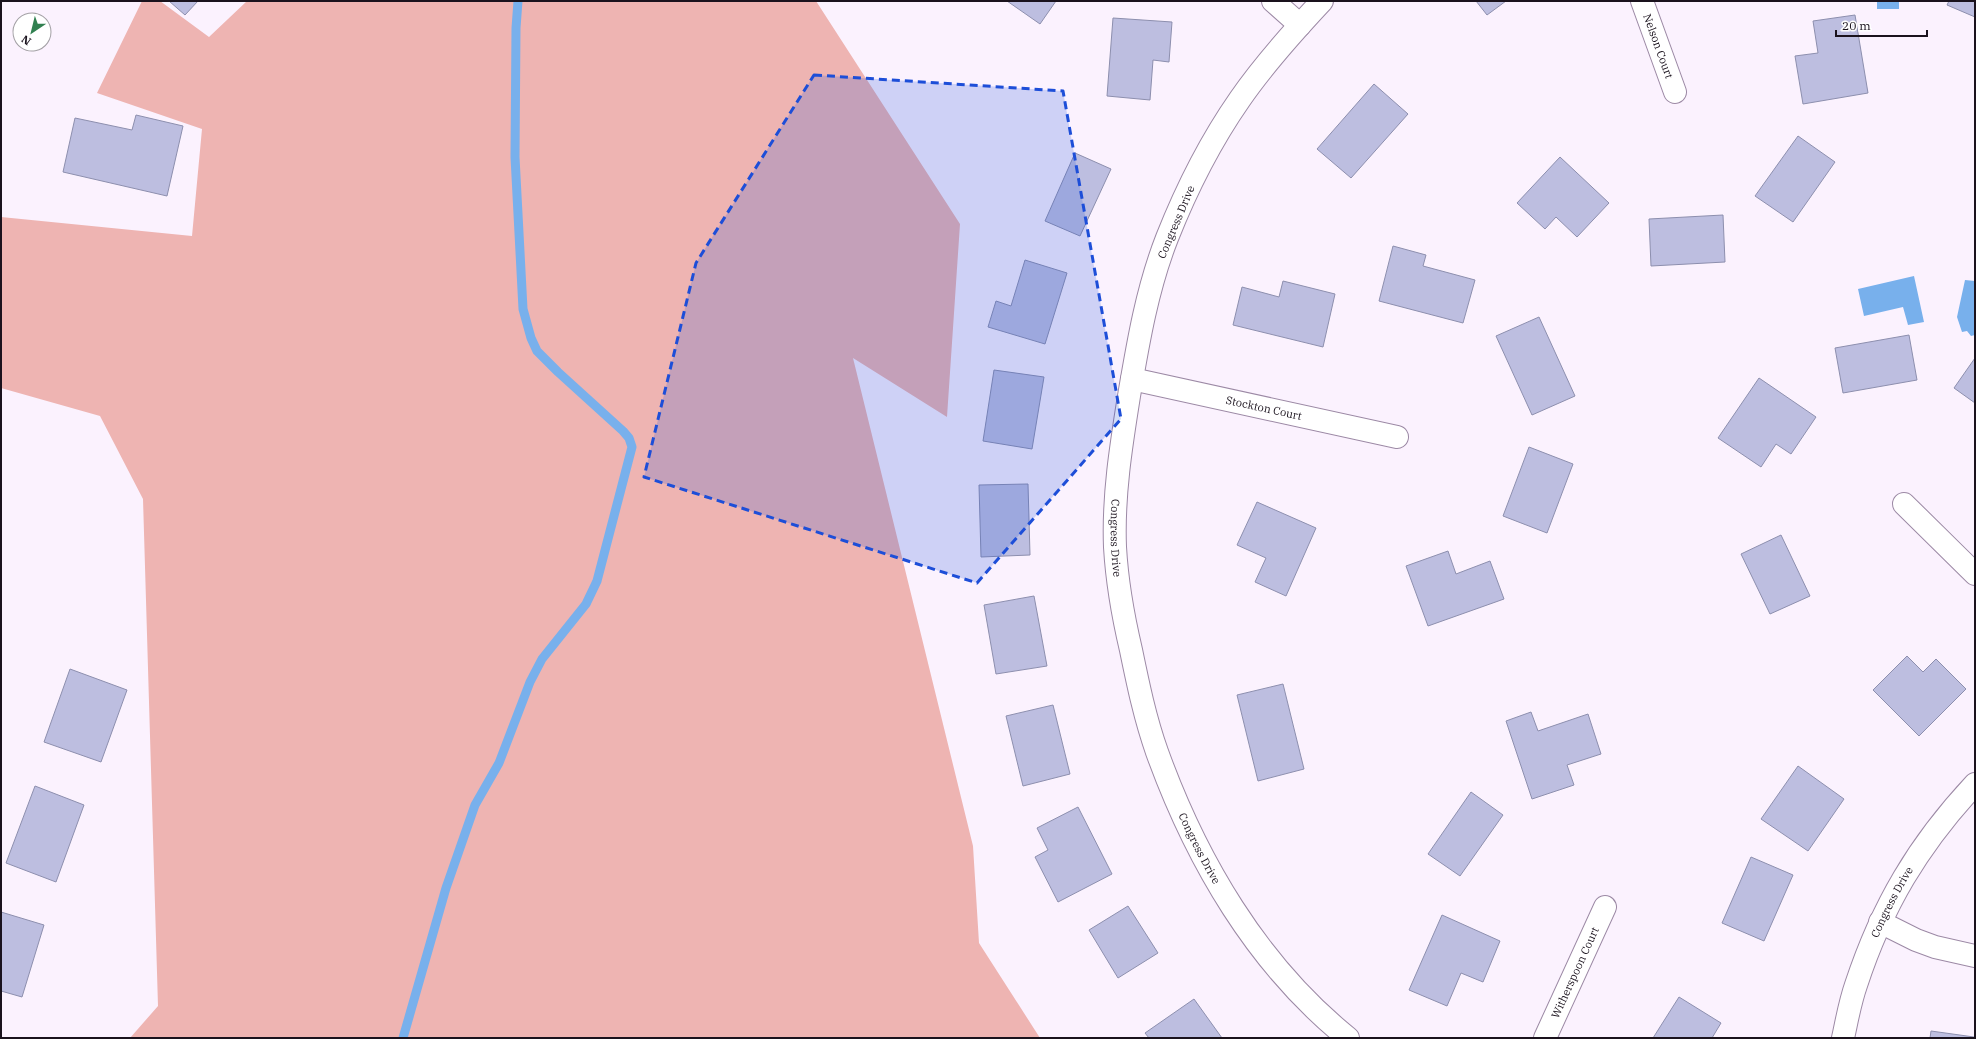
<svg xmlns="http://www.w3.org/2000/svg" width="1976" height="1039" font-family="'IBM Plex Serif',serif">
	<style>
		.green { fill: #eeb4b2 }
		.water { fill: #78b0ec }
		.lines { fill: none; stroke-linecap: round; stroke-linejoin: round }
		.stream { stroke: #78b0ec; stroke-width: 9 }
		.building { fill: #bdbee0; stroke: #8d8fae }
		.minor-casing { stroke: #9c89a5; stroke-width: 24 }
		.minor { stroke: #fff; stroke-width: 22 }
		.marked { fill: #1d4ed8; fill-opacity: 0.2; stroke: #1d4ed8; stroke-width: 3; stroke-dasharray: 8 5; stroke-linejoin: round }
		.labels { text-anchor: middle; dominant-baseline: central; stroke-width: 3; stroke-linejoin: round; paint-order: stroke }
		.street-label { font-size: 11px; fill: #1a121d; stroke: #fff }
	</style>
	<rect width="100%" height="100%" fill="#fbf2fe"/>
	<path class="green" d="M142,1H160L209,37L247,1H816L960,224L947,417L853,358L973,846L979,943L1040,1038H130L158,1006L143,499L100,416L1,388V217L192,236L202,129L97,93Z"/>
	<path class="water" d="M1877,1H1899V9H1877Z
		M1914,276L1924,322L1908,325L1903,307L1864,316L1858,289Z
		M1965,280L1975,281V335L1971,336L1967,331L1962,332L1957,317Z"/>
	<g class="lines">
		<path class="stream" d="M403,1038L446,888L475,805L499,763L530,682L542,659L586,604L597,581L632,447L629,438L623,431L558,372L537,351L531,338L523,309L515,157L516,28L518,1"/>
	</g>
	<path class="building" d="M169,1H198L185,15Z
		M1007,1H1056L1040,24Z
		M1476,1H1506L1487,15Z
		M1949,1H1975V17L1947,5Z
		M1855,15L1868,93L1803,104L1795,56L1818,53L1813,21Z
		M1113,18L1172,22L1169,62L1153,60L1150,100L1107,96Z
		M1374,84L1408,114L1351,178L1317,149Z
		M136,115L183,126L167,196L63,172L75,118L132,130Z
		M1798,136L1835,162L1793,222L1755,196Z
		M1075,153L1111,169L1080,236L1045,221Z
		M1560,157L1609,203L1577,237L1556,217L1545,229L1517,203Z
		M1723,215L1725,262L1651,266L1649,219Z
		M1393,246L1426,255L1423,266L1475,280L1463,323L1379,301Z
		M1025,260L1067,273L1045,344L988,327L996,301L1011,306Z
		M1283,281L1335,294L1323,347L1233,325L1242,287L1279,297Z
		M1539,317L1575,396L1532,415L1496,336Z
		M1909,335L1917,380L1843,393L1835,348Z
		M1975,358V403L1954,388Z
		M994,370L1044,377L1032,449L983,441Z
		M1759,378L1816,417L1791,454L1776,444L1761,467L1718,438Z
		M1529,447L1573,464L1547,533L1503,516Z
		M1028,484L1030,555L981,557L979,485Z
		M1257,502L1316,528L1286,596L1255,582L1266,558L1237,545Z
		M1781,535L1810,596L1770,614L1741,554Z
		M1448,551L1456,574L1490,561L1504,599L1428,626L1406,566Z
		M1034,596L1047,666L996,674L984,605Z
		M1907,656L1923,672L1936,659L1966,689L1919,736L1873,690Z
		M70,669L127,690L101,762L44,742Z
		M1283,684L1304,769L1258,781L1237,695Z
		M1053,705L1070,774L1023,786L1006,716Z
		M1531,712L1538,731L1588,714L1601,754L1567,765L1574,785L1532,799L1506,721Z
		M1798,766L1844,799L1808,851L1761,819Z
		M35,786L84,805L56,882L6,863Z
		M1471,792L1503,815L1460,876L1428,854Z
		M1078,807L1112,874L1058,902L1035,857L1048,850L1037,828Z
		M1751,857L1793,875L1764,941L1722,923Z
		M1128,906L1158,953L1118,978L1089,930Z
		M1,912L44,925L22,997L1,991Z
		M1442,915L1500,941L1483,982L1461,973L1447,1006L1409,990Z
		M1679,997L1721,1023L1712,1038H1653Z
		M1194,999L1222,1038H1149L1145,1033Z
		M1931,1031L1974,1037V1038H1930Z"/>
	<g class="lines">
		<defs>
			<g id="minor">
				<path d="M1273,1L1300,25"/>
				<path id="s1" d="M1322,1C1293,32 1264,64 1240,99C1210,142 1186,190 1167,238C1147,289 1138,343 1129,396C1121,446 1113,496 1115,547C1117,582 1123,616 1131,650C1138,684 1145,718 1157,752C1196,860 1257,965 1348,1038"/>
				<path id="s2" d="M1642,1L1675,92"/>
				<path id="s3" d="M1132,379L1397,437"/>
				<path d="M1904,504L1975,574"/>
				<path d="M1880,922L1916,940L1935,947L1975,956"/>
				<path id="s4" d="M1545,1038L1605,907"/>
				<path id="s5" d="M1843,1038C1847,1020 1850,1002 1856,985C1882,906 1918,845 1975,784"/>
			</g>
		</defs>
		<use href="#minor" class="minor-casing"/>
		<use href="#minor" class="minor"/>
	</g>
	<path class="marked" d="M814,75L1063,91L1121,419L977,583L644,477L696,263Z"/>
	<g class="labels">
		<g class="street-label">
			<text stroke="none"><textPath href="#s2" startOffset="48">Nelson Court</textPath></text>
			<text transform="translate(1176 222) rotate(-67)">Congress Drive</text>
			<text stroke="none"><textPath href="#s3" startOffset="135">Stockton Court</textPath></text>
			<text stroke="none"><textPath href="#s1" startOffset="591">Congress Drive</textPath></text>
			<text stroke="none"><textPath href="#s1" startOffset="915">Congress Drive</textPath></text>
			<text stroke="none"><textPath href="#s5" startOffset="145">Congress Drive</textPath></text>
			<text stroke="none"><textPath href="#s4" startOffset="72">Witherspoon Court</textPath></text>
		</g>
	</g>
	<rect width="1976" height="1039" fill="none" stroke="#1a121d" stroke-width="4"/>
	<g transform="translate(32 32) rotate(215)"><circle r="19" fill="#ffffff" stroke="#a3a0a5"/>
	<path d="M0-3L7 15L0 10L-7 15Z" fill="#318050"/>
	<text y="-6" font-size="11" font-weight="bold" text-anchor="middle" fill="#1a121d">N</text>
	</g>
	<path d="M1836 30v6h91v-6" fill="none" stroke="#1a121d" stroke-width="2"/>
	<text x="1842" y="30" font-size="12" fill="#1a121d" stroke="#ffffff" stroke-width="3" paint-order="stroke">20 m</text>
</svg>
